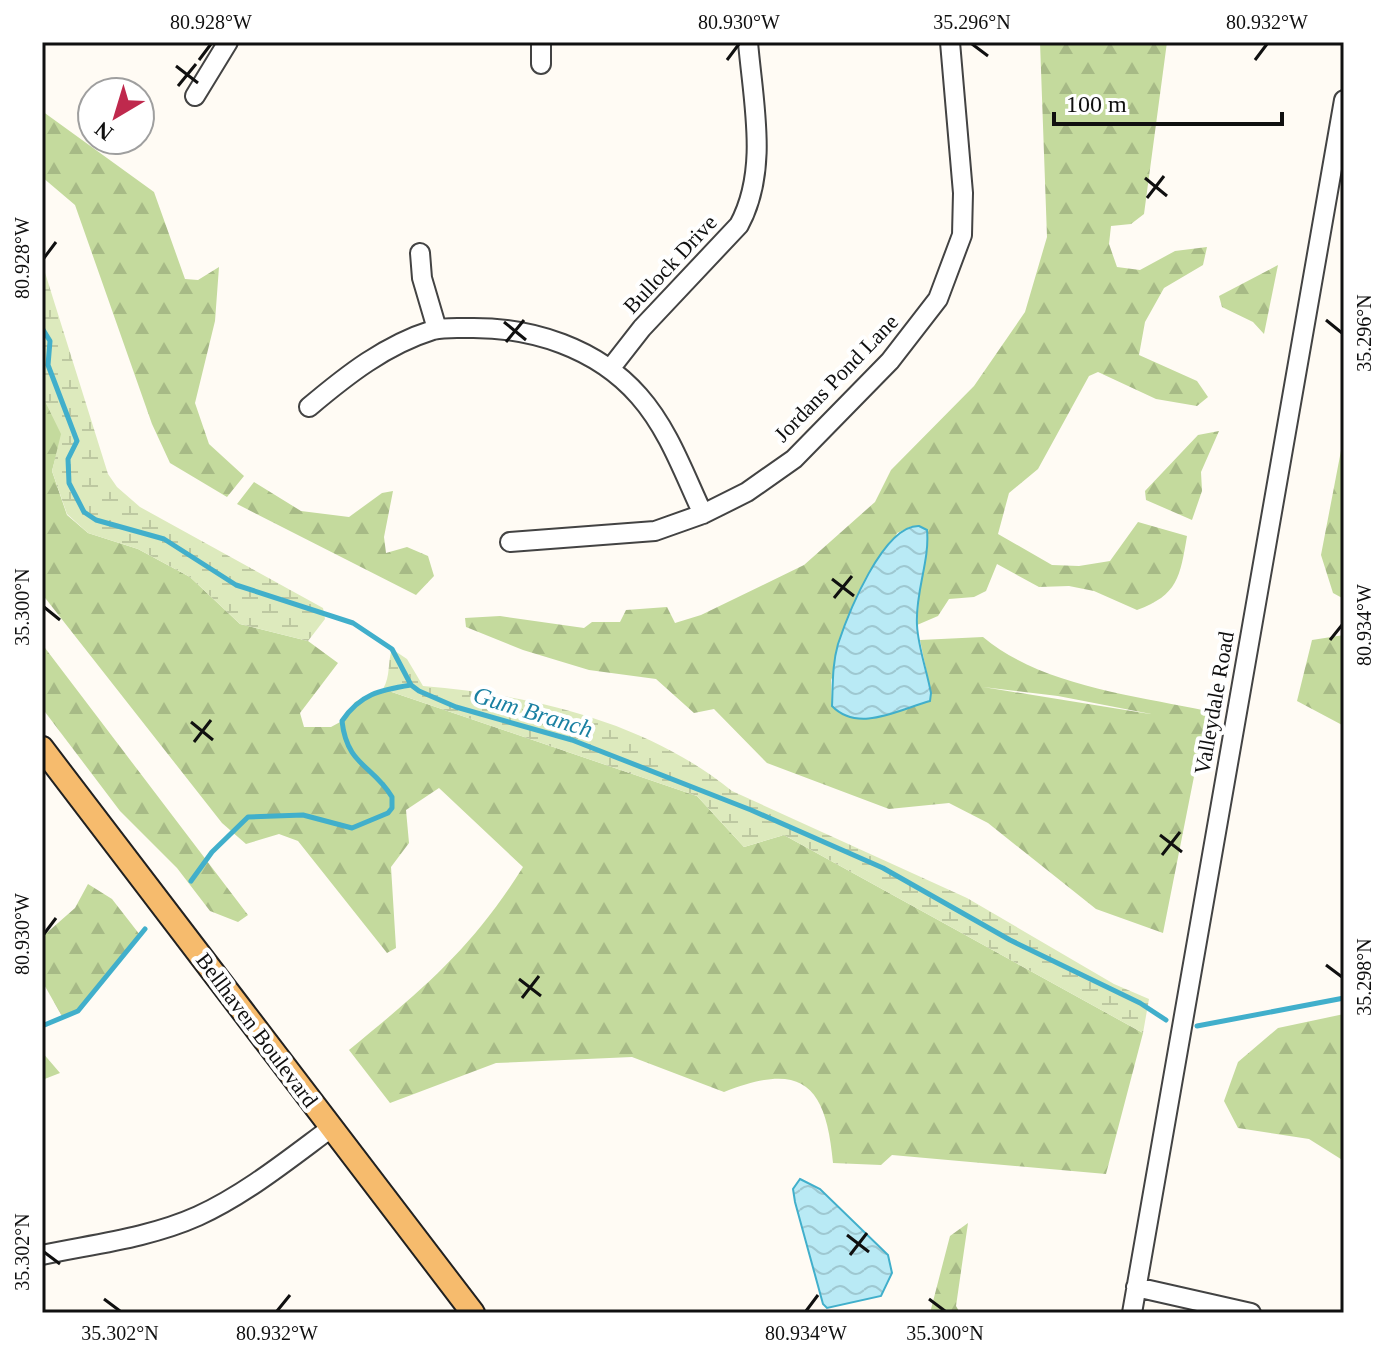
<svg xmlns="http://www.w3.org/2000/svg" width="1386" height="1355" font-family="Georgia,serif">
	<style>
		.forest { fill: url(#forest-firs); fill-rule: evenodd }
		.wetland { fill: url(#wetland-marsh) }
		.water { fill: url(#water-waves); stroke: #41afcb; stroke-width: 2 }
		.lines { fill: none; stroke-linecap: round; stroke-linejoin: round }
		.stream { stroke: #41afcb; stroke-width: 5 }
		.minor-casing { stroke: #434343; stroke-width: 22 }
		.major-casing { stroke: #212121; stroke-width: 26 }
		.minor { stroke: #fff; stroke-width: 18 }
		.major { stroke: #f6bb6d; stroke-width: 22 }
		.ticks { fill: none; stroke: #101010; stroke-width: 3 }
		.labels { text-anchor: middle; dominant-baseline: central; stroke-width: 8; stroke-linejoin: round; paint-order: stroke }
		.street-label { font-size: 22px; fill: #101010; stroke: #fff }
		.water-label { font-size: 24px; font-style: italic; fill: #1a80a2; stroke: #fff }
		.neatline { fill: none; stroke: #101010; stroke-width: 3 }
		.ticks-label { font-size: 20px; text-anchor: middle; fill: #101010 }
	</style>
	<defs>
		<pattern id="forest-firs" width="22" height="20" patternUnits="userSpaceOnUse" patternTransform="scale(2)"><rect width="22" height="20" fill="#c4da9d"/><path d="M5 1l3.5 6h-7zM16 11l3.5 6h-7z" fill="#a7ba86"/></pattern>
		<pattern id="wetland-marsh" width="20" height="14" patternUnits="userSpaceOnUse" patternTransform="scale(2)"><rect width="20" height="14" fill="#ddeabd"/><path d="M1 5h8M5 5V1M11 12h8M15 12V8" fill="none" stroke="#bdc8a1"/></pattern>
		<pattern id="water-waves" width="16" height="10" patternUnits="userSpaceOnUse" patternTransform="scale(2)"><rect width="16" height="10" fill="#b9eaf5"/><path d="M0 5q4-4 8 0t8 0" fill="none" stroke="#9ec8d1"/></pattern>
	</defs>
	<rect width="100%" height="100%" fill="#fffbf4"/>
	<path class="forest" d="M1040,42H1167L1144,214L1131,224L1111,226L1109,244L1117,267L1140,270L1175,251L1207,247L1203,265L1164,288L1145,322L1139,355L1197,381L1208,397L1197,406L1156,399L1098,372L1089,376L1038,469L1009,493L998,534L1052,565L1079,566L1110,561L1138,522L1187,536C1180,577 1178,595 1137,610L1094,591L1069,586L1039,587L997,564L986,591L974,597L949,599L938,616L917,625L920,586L912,526L897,533L831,680L832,706L931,693L920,640L983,637C1042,686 1133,695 1207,711L1163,933L1096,909L988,823L949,803L889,809L767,763L714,709L694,713L656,679L589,670L523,650L466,627L465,618L500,616L584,628L592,622H620L626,610L667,607L675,623L701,615L804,565L875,502L891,470L974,386L1025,312L1047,237ZM983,687L1058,696L1151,714H1150Z
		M42,111L154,192L185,279L198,280L219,267L215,321L195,403L209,444L244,476L227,497L170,463L152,424L75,205L42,177Z
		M1278,265L1264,334L1253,322L1222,307L1219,296Z
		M42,395L62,434L52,471L67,515L88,533L138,549L190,577L240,624L308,641L338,663L300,713L304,727H331L342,721L355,702L383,689L697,796L744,847L784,835L1143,1033L1106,1174L892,1155L881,1165L833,1163C826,1084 802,1061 724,1092L632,1057L496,1063L390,1103L349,1050C422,990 472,949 523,867L439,788L406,810L409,843L391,867L396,948L387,953L298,841L279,834L246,844L222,823L42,594Z
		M1219,431L1201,472L1202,491L1192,520L1146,500L1145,491L1198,435Z
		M1344,435V599L1333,593L1321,555Z
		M254,482L301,511L349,517L382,493L393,491L384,537L386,553L407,547L428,556L434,576L416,595L237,504Z
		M1344,635V726L1297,701L1312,640Z
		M42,644L248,915L238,922L210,911L177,868L120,811L42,708Z
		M88,884L112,899L140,935L78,1011L63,1018L42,981V937L75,908Z
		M1344,1014V1161L1309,1139L1238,1128L1224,1101L1238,1062L1278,1028Z
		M42,1052L60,1073L42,1080Z
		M968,1223L956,1306L960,1313H930L950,1236Z"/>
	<path class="wetland" d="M42,263L108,474L117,487L140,507L323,608L325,619L308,641L240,624L190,577L138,549L88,533L67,514L52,471L61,434L42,395Z
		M392,649L407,659L423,686C531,695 646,721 732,791L967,898L1114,984L1149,999L1143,1033L784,835L744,847L697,796L383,689C391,675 387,664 392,649Z"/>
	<path class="water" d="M919,526L927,530C930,561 915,592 917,625C918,647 927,671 931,693L930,701C898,710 858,733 832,706C833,685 832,665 838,644C848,614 883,525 919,526Z
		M800,1179L820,1189L888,1255L892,1273L881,1296L827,1308L823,1304L795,1202L793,1189Z"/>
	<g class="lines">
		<path class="stream" d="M42,328L50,341L48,365L77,441L68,459L69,483L84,512L96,520L164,539L236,585L353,623L392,649L411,685L419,691L456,707L572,740L751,810L883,868L1010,940L1140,1003L1166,1020
			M191,881L212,852L248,817L303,815L352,828L388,813L392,808V797C373,765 347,766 342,721C360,694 380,690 411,685
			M42,1026L78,1011L145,929
			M1197,1026L1344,998"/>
		<defs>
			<path id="minor" d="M541,64V42
				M195,96L228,42
				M420,253L422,278L437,329
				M610,369L642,328L739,225C769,170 753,102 748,42
				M309,407C347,375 385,345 433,330C444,327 458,328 469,328C532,327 597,348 639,396C669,430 684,474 703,514
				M510,542L655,531L703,514L747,492L794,459L890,361L938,299L962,235L963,193L950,42
				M42,1255C94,1244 149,1238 198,1216C246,1194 289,1159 331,1128
				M1136,1287L1251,1313
				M1132,1313L1344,100"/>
			<path id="major" d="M42,748L473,1313"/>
		</defs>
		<use href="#minor" class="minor-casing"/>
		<use href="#major" class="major-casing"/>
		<use href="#minor" class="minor"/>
		<use href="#major" class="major"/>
	</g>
	<path class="ticks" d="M972,44L988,56M199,60L211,44M727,60L739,44M1255,60L1267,44M176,66L198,83M178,86L196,64M1145,178L1167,196M1147,198L1164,176M44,258L56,242M1326,320L1342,333M504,322L526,340M506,342L524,320M832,579L854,596M834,598L852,576M44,607L60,620M1330,640L1342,625M191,722L213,740M194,742L211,720M1160,835L1182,852M1162,855L1180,832M44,934L56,918M1326,965L1342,977M519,979L541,996M522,998L539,976M847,1235L869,1252M44,1252L60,1264M850,1255L867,1233M104,1299L120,1311M929,1299L945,1311M277,1311L290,1295M806,1311L818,1295"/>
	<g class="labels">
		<g class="street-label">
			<text transform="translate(670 264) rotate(-47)">Bullock Drive</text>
			<text transform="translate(836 378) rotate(-46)">Jordans Pond Lane</text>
			<text transform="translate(1214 703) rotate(-80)">Valleydale Road</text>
			<text transform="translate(257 1030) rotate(53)">Bellhaven Boulevard</text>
		</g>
		<g class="water-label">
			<text transform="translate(533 712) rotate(17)">Gum Branch</text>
		</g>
	</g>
	<rect width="1386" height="1355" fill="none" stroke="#ffffff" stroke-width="88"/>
	<g transform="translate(116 116) rotate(218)"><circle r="38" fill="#ffffff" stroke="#9f9f9f" stroke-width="2"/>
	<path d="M0-6L14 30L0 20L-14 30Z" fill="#bf294d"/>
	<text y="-12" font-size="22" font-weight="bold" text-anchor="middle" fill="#101010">N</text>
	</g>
	<path d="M1054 112v12h228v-12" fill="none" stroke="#101010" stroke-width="4"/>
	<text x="1066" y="112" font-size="24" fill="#101010" stroke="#ffffff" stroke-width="6" paint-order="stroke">100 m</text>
	<rect x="44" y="44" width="1298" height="1267" class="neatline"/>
	<g class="ticks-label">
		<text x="211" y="29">80.928°W</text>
		<text x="739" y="29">80.930°W</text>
		<text x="972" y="29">35.296°N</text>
		<text x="1267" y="29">80.932°W</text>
		<text transform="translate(22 258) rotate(-90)" y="7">80.928°W</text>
		<text transform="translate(1364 333) rotate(-90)" y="7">35.296°N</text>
		<text transform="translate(22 607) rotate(-90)" y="7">35.300°N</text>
		<text transform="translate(1364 625) rotate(-90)" y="7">80.934°W</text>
		<text transform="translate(22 934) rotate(-90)" y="7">80.930°W</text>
		<text transform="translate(1364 977) rotate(-90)" y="7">35.298°N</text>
		<text transform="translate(22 1252) rotate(-90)" y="7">35.302°N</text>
		<text x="120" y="1340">35.302°N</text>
		<text x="277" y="1340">80.932°W</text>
		<text x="806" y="1340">80.934°W</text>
		<text x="945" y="1340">35.300°N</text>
	</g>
</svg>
